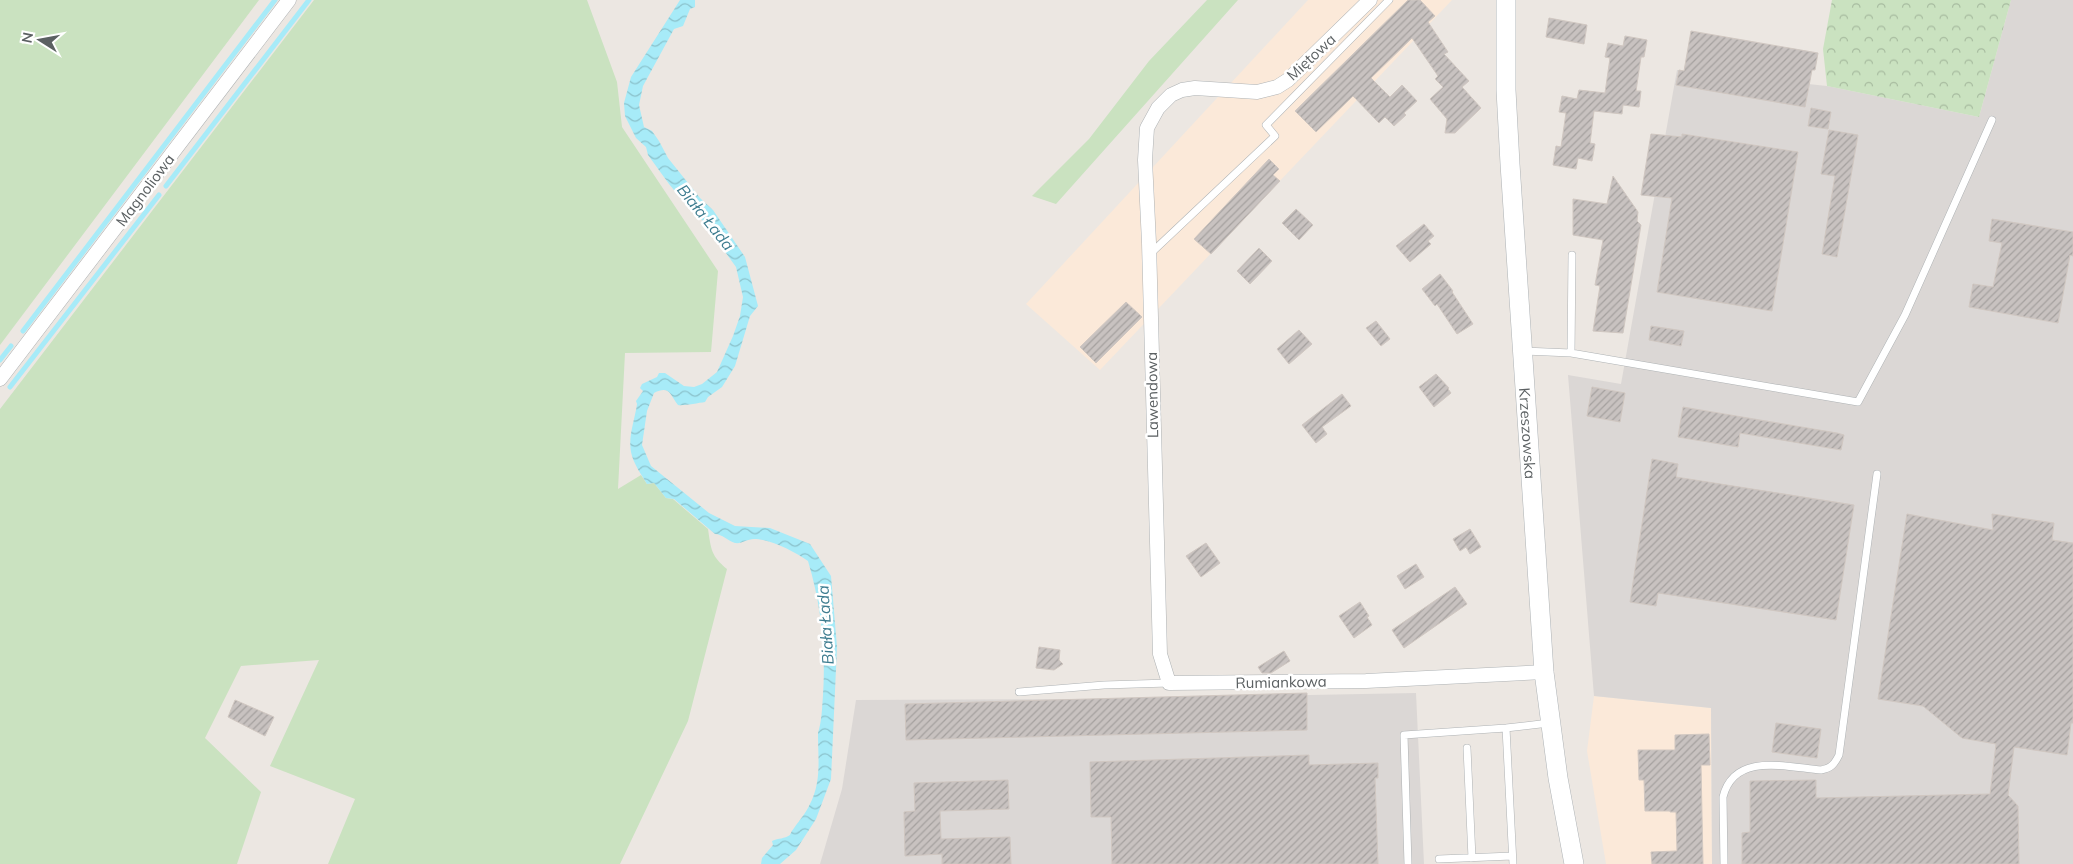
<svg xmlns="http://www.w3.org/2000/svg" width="2073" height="864" font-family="Mulish,sans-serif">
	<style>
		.commercial { fill: #fbe9d9 }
		.industrial { fill: #dbd7d5 }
		.green { fill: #cae2c0 }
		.forest { fill: url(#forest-crowns) }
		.water { fill: url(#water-waves) }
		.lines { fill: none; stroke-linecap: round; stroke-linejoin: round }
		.stream { stroke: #a7ebf8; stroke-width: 5 }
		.building { fill: url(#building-hatch); stroke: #d0c7c1 }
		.lane-casing { stroke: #aeb2b4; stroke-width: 8 }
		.street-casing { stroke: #aeb2b4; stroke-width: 15 }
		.secondary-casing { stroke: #adb2b5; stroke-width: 20 }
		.lane { stroke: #fff; stroke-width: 7 }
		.street { stroke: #fff; stroke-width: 14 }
		.secondary { stroke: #fff; stroke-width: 19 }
		.labels { text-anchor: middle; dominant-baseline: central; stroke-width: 5; stroke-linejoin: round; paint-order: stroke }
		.street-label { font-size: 15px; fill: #5b6062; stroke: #fff }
		.water-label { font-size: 16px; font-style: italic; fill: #3d7c8f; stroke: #fff }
	</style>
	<defs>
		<pattern id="forest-crowns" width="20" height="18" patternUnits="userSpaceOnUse" patternTransform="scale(1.25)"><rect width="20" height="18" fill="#cae2c0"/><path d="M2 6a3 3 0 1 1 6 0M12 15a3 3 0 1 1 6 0" fill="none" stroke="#a7bb9f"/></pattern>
		<pattern id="water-waves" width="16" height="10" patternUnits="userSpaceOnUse" patternTransform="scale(1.25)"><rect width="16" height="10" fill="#a7ebf8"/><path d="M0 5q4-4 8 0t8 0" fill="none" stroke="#8bc2cc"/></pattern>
		<pattern id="building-hatch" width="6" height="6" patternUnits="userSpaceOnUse" patternTransform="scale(1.25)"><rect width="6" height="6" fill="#c8c2c0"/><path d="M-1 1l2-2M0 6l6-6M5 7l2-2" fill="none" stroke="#a5a19f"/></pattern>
	</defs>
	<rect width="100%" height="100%" fill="#ece7e2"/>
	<path class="commercial" d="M1308,0H1452L1100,370L1026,304Z
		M1594,696L1711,708L1712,864H1606L1587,751Z"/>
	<path class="industrial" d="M2011,0H2073V864H1712L1711,708L1594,696L1568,375L1621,384L1677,70L1827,86L1979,117Z
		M1416,693L1424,864H820L842,789L856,700L1102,699Z"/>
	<path class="green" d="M0,0H259L0,345Z
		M314,0H587L617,82L622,127L718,271L711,352L625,353L618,489L641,475L647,484L654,483L666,498L673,499L708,529C711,549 711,556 727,569L688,721L620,864H328L355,799L270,766L319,660L241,666L205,738L261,792L237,864H0V409Z
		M1207,0H1238L1056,204L1032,196L1089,139L1149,61Z"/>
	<path class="forest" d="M1832,0H2011L1979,117L1827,86L1823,49Z"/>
	<path class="water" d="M680,0H695V7L690,9L683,26L674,29L643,86L639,105L644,127L652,131L659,141L668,158L700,198L713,210L745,257L758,306L750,316L735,366L722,387L708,397L705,402C698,403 683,406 678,405C670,395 670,385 654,393L647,411L642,445L651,466L709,513L735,526L770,528L810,544L831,576L837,647L831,779L816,819L796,850L780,864H761L762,858L773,845L772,841C779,838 784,839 790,835C792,829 805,815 809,806C822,782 818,760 818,733C822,720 822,708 823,695C826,649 821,604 808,561C795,552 770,539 754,539C747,539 742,544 735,543C728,541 722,534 715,534L674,499L666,498L654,483L647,484C641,474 633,463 631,452C628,436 635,419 637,404L636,401L643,391L640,388L642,384L657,377L659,373H665L684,386L694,387L702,384L717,372L733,336L740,316L743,297L736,267L697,213L683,201L669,184L648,155L646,147L636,138L625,116L624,103L631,77Z"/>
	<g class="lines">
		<path class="stream" d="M166,186L309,0
			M23,331L275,0
			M0,360L11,346
			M10,387L159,195"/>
	</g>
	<path class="building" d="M1408,0H1420L1435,16L1428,22L1448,52L1444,54L1469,81L1462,87L1481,108L1455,133H1445L1447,119L1430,99L1443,87L1435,79L1438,76L1412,38L1371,78L1390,97L1402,85L1417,101L1404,113L1406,115L1394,126L1385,117L1379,123L1353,96L1316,132L1295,111Z
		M1549,18L1587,25L1584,44L1546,37Z
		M1691,31L1818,53L1815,70H1812L1805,107L1676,85L1679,70L1684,71Z
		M1625,36L1647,40L1644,57H1641L1636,91H1641L1639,107L1623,105L1622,114L1594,111L1590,143L1595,144L1592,161L1578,158L1576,169L1553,165L1556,146L1561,147L1566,113L1559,112L1562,96L1577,99L1579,90L1605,93L1610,58L1605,57L1608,43L1623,46Z
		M1811,108L1831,112L1828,129L1808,126Z
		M1829,130L1858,135L1837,257L1822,254L1835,176L1821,174Z
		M1651,134L1682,137V134L1798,152L1772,311L1657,292L1672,198L1641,195Z
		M1269,159L1279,169L1273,175L1280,181L1211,254L1194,239Z
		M1613,176L1638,212L1637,221L1641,225L1623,333L1593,331L1600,286L1595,285L1603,240L1573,235V199L1607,204Z
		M1296,209L1313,225L1299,240L1282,223Z
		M1992,219L2073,232V256L2070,255L2058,323L1969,307L1973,284L1993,287L2002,243L1989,241Z
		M1424,224L1434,236L1428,241L1431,244L1410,262L1396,246Z
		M1259,248L1272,261L1250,284L1237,271Z
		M1440,274L1453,291L1452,292L1473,324L1457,334L1437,304L1435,306L1422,289Z
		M1126,302L1142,317L1096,363L1080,347Z
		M1376,321L1390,339L1381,346L1366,328Z
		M1651,326L1684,331L1681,346L1649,340Z
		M1299,330L1312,344L1289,364L1277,349Z
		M1436,374L1449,388L1448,389L1451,393L1434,407L1419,387Z
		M1592,387L1625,393L1620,422L1587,416Z
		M1342,394L1351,406L1322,427L1327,434L1316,443L1302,425Z
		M1683,407L1837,433L1844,435L1841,450L1740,433L1738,447L1678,437Z
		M1652,459L1678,464L1676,477L1854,505L1836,620L1658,593L1656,606L1630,602Z
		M1907,514L1993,530L1992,514L2054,523L2052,540L2073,543V723H2071L2067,755L2014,747L2008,795L2018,806L2019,864H1742V833L1750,832V781L1816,780V798L1990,794L1996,744L1962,738L1923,706L1878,699Z
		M1470,529L1481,547L1470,554L1466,547L1460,551L1453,539Z
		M1206,543L1220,563L1201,577L1186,556Z
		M1416,564L1424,577L1405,589L1397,576Z
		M1455,587L1467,604L1404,648L1392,630Z
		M1360,602L1369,616L1367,617L1372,625L1354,638L1339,616Z
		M1039,647L1060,650L1059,660L1063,664L1054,670L1036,668Z
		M1284,651L1290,661L1271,673H1262L1258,667Z
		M1307,693V730L906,740L905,704Z
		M235,700L274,717L265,736L228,717Z
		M1776,723L1821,729L1817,758L1772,752Z
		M1709,734L1710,765H1701L1703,864H1652L1651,852L1677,851L1676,812H1670V811H1645L1644,780H1639L1638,750H1675V735Z
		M1309,755V765L1378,763V778H1375L1378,864H1112L1111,817H1091L1090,762Z
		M1008,780L1009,809L940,811L941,839L1010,837L1011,864H942V854L905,856L904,812L915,811L914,783Z"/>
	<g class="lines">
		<defs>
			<path id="lane" d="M1150,254L1275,136L1266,125L1389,0
				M1523,351L1571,353L1858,402L1905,315L1992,120
				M1571,353L1572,255
				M1019,692L1104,685L1169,683
				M1506,728L1513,864
				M1467,748L1472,858
				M1439,859L1512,856
				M1408,864L1404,735L1506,728L1549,723
				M1724,864L1723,797C1734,752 1786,767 1821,770C1831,768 1834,765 1839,755L1877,474"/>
			<path id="street" d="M1370,0L1288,80L1277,87L1257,92L1195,88L1182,90L1171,95L1158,108L1147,128L1145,160L1149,243L1160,654L1169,683L1366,681L1544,672
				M0,379L289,0"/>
			<g id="secondary">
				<path id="s1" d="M1506,0V90L1510,164L1544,672L1558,778L1574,864"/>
			</g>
		</defs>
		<use href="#lane" class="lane-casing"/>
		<use href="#street" class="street-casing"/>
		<use href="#secondary" class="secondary-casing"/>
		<use href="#lane" class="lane"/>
		<use href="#street" class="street"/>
		<use href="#secondary" class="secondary"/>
	</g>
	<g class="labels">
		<g class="street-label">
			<text transform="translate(1311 57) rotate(-43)">Miętowa</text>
			<text transform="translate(145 190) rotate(-53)">Magnoliowa</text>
			<text transform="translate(1152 395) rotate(-91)">Lawendowa</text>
			<text stroke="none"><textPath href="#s1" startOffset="434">Krzeszowska</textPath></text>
			<text transform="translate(1281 682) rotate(-1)">Rumiankowa</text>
		</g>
		<g class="water-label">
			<text transform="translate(706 217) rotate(51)">Biała Łada</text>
			<text transform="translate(825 625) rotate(-94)">Biała Łada</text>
		</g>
	</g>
	<g transform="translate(40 40) rotate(281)" stroke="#ffffff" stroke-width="4" paint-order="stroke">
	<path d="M0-4L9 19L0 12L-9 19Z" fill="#5b6062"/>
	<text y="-8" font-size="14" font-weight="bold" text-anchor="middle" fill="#5b6062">N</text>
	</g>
</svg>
